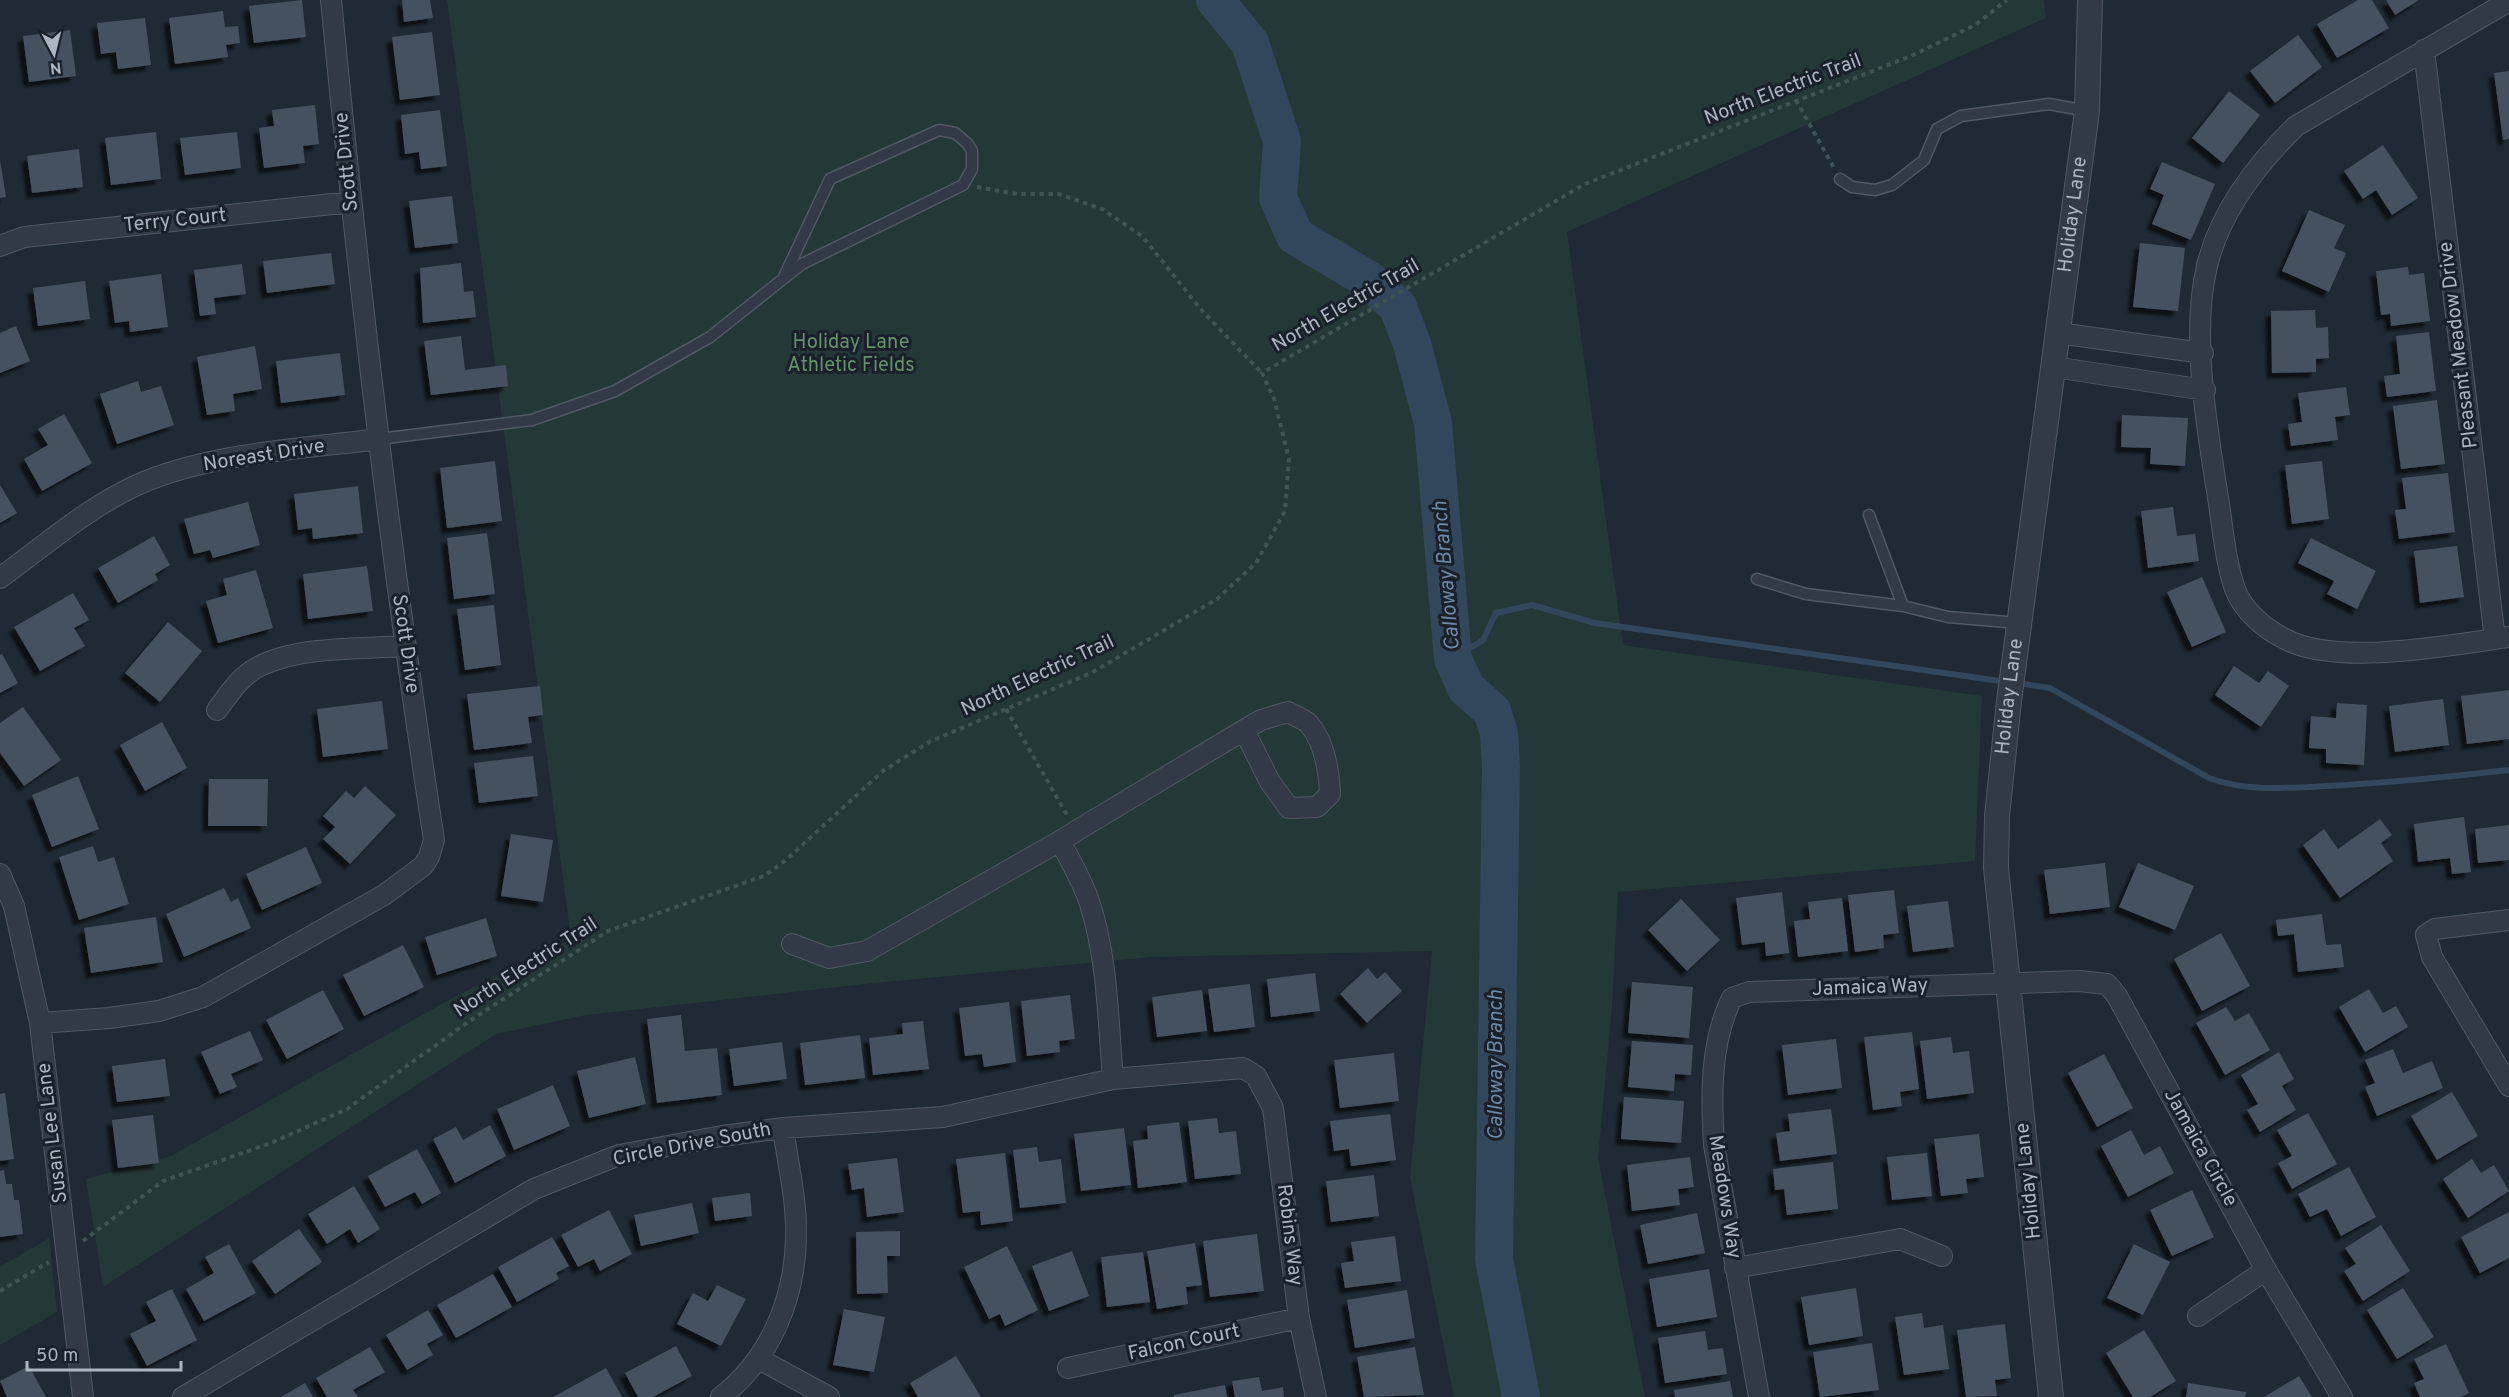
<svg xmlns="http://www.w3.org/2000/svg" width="2509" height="1397" font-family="Overpass,sans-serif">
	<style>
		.green { fill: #243837 }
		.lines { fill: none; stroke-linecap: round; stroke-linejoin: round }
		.stream { stroke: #32475c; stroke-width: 6 }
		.river { stroke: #32475c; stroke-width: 38 }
		.building { fill: #45515e; filter: url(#shadow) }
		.service-casing { stroke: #505963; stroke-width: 13 }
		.minor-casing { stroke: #505963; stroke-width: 22 }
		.tertiary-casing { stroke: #505963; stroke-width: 26 }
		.path { stroke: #405455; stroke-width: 4; stroke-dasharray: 4.5 4.5; stroke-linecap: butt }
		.service { stroke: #323b45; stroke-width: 10 }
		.minor { stroke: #323b45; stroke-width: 20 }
		.tertiary { stroke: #323b45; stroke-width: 24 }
		.labels { text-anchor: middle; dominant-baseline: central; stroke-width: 6; stroke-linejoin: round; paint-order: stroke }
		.street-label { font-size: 20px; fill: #acb6c2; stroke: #182029 }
		.park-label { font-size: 20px; fill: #65916c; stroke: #182029 }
		.water-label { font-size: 21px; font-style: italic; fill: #6d89a6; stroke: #182029 }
	</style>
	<defs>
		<filter id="shadow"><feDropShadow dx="-5.5" dy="5.5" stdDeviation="1.5" flood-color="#0009"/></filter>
	</defs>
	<rect width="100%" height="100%" fill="#1f2a34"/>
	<path class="green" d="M447,0H2044L2046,18L1567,232L1623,645L1982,696L1975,861L1618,892L1612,1007L1598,1159L1645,1397H1454L1410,1177L1432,951L1152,957L874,983L586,1015L496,1034L103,1287L86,1179L169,1157L456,996L571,939Z
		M49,1238L57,1312L0,1345V1267Z"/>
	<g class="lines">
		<path class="stream" d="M1452,639L1457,644L1472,647L1483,640L1496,613L1532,605L1595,623L2007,682
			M2017,683L2050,688L2209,778C2247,792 2287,788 2327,786C2388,783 2448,777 2509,770"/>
		<path class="river" d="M1215,0L1250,43L1282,141L1278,198L1295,236L1369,280L1398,307L1412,344L1433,423L1453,659L1466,688L1492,711L1499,733L1501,766L1494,1259L1521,1397"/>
	</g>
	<path class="building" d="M302,0L306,37L254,43L249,6Z
		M402,0H430L433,18L404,22Z
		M2358,0H2372L2389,28L2337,58L2317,24Z
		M2386,0H2419L2395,15Z
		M223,11L225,27L238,26L240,43L226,45L228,57L175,64L169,18Z
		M145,18L151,65L118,69L116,52L101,54L97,23Z
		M70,30L76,76L29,82L23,36Z
		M432,32L440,95L400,100L392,37Z
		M2298,35L2322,67L2275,103L2250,71Z
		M2509,71V139L2503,140L2494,73Z
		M2229,91L2260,115L2223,163L2192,138Z
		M315,105L319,144L303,146L305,163L264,168L259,128L274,126L272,110Z
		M440,110L447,166L421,169L419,152L405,154L401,115Z
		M156,132L161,179L111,185L105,138Z
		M237,132L241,168L185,175L180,138Z
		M2383,145L2418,198L2392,215L2376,190L2363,199L2344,171Z
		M79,149L83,187L32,193L27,156Z
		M0,160L6,197L0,198Z
		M2162,162L2215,184L2191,240L2152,224L2164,195L2150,189Z
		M452,196L458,243L415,248L409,201Z
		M2309,210L2345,225L2334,248L2346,253L2329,292L2282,271Z
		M2140,243L2185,248L2178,311L2133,307Z
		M331,253L335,284L267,293L263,261Z
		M461,263L464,292L473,291L476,317L423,323L420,268Z
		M242,264L246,294L214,298L216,314L200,316L194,270Z
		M2408,267L2409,275L2424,273L2430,321L2391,326L2390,314L2381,315L2376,271Z
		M161,274L168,327L130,332L129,321L115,323L109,281Z
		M85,281L90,319L38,326L33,288Z
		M2315,310L2316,328L2328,327L2329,358L2316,359V372L2272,373L2271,311Z
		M16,326L30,361L0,373V333Z
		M2429,332L2436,391L2387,397L2384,376L2400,374L2396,336Z
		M461,336L465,370L506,365L508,386L431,395L424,341Z
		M255,346L262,389L233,394L235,411L207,415L197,357Z
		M340,353L345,395L281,403L276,361Z
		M138,381L141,392L161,386L174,425L117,444L100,394Z
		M2346,387L2350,415L2335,417L2338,440L2291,446L2288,424L2302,422L2298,393Z
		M2437,400L2445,464L2401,469L2393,406Z
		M64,414L92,463L42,491L24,459L48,445L38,429Z
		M2122,415L2188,418L2185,466L2150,464L2151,448L2121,447Z
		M495,461L502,521L447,528L440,468Z
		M2322,461L2329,519L2292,524L2285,465Z
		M2448,473L2455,532L2399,539L2395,510L2406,509L2402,478Z
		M0,485L17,513L0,523Z
		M358,486L363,533L313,539L312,528L298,530L294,494Z
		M248,502L260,545L213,558L210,550L194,554L184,519Z
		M2173,507L2177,536L2195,534L2199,561L2148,568L2141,511Z
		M487,533L495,594L454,599L447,538Z
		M154,536L170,565L155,574L158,580L118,603L98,568Z
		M2311,538L2376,571L2357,609L2327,594L2334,581L2298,563Z
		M2457,546L2464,597L2420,603L2414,551Z
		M367,566L373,611L308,619L303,574Z
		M256,570L273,628L218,643L206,601L227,595L223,579Z
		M2202,577L2226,632L2192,647L2167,592Z
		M73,593L89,620L74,628L85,646L40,671L14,627Z
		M494,605L501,665L465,670L457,609Z
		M168,622L202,651L160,702L125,673Z
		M2,654L18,683L0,693V655Z
		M2234,666L2259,683L2268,671L2289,686L2261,727L2215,695Z
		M540,686L543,715L528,717L532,743L474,750L467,694Z
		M2509,690V739L2467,744L2461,696Z
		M2443,699L2449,745L2395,752L2389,706Z
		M382,701L388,749L323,757L317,709Z
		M2337,703L2367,705L2364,765L2326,763V749L2309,748L2311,716L2336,718Z
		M23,707L61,760L24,786L0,753V723Z
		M162,722L187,768L145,791L120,745Z
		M533,756L538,796L479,803L474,763Z
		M78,776L99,829L52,847L32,795Z
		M209,779H268L267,826H208Z
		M365,786L396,815L350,864L323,839L335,827L323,816L346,791L354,798Z
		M2464,817L2471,872L2452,874L2450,858L2418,862L2414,824Z
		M2380,819L2392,835L2381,843L2393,861L2340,898L2303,845L2324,829L2338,849Z
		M2509,825V860L2478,863L2475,829Z
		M511,834L553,840L543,902L501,896Z
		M93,846L98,862L114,857L129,904L79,920L59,857Z
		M306,847L322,883L262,910L246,874Z
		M2105,863L2110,907L2050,914L2044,870Z
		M2138,863L2194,886L2175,930L2119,907Z
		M224,888L231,902L238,898L251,928L184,957L166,914Z
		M1894,890L1899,933L1883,935L1884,948L1855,952L1848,895Z
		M1782,892L1789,953L1766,956L1765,942L1742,945L1736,898Z
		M1842,898L1848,951L1798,957L1794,921L1810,919L1808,902Z
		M1681,899L1720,940L1687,971L1648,930Z
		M1948,901L1954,947L1913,952L1907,906Z
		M2322,914L2326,945L2341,944L2344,967L2298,972L2294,934L2278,936L2276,920Z
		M156,917L163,962L91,973L84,928Z
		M486,918L497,956L437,975L425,937Z
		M2221,933L2250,986L2202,1011L2174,959Z
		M403,945L424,987L364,1016L343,975Z
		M1368,968L1377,979L1385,972L1402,991L1367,1023L1340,994Z
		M1315,973L1320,1011L1271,1017L1267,979Z
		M1632,982L1693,987L1689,1038L1628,1033Z
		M1250,984L1255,1027L1214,1032L1208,989Z
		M2369,989L2383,1013L2396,1006L2408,1027L2365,1052L2339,1007Z
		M323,990L344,1029L287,1059L266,1020Z
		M1202,990L1207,1031L1157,1037L1152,997Z
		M1070,995L1075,1039L1059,1041L1060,1052L1027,1056L1021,1001Z
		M1009,1002L1016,1062L984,1067L982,1054L965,1056L959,1008Z
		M2226,1007L2235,1021L2249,1013L2270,1050L2225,1075L2196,1023Z
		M681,1015L685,1051L717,1048L722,1095L657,1103L647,1019Z
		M923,1021L929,1069L873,1075L869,1038L903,1034L902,1023Z
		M250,1031L263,1060L231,1074L237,1087L220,1094L201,1052Z
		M1912,1032L1919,1089L1900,1092L1902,1106L1873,1110L1864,1037Z
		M860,1035L865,1078L805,1085L800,1043Z
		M1951,1037L1953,1053L1969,1051L1974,1093L1927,1099L1920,1041Z
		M1836,1039L1842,1088L1788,1095L1782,1045Z
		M1632,1041L1693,1045L1691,1075L1675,1074L1674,1091L1628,1087Z
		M782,1042L787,1079L734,1086L729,1049Z
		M2393,1049L2403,1073L2432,1061L2443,1088L2377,1116L2365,1087L2375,1083L2365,1060Z
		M2279,1052L2294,1079L2282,1086L2296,1110L2260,1132L2247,1110L2258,1104L2241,1075Z
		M1394,1053L1399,1101L1340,1108L1334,1060Z
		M2104,1054L2133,1108L2097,1127L2068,1073Z
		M635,1057L646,1104L589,1118L577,1071Z
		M165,1059L170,1096L117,1102L112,1066Z
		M553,1085L570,1126L514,1150L497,1109Z
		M2452,1092L2478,1136L2437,1160L2411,1116Z
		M5,1093L14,1159L0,1161V1094Z
		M1624,1097L1684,1101L1681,1143L1621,1139Z
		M1831,1109L1837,1154L1780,1161L1776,1133L1790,1131L1788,1114Z
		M2308,1113L2337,1164L2292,1189L2278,1163L2292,1156L2277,1130Z
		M1390,1114L1396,1160L1351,1166L1349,1149L1334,1151L1330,1121Z
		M153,1115L159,1163L118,1168L112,1120Z
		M1217,1118L1219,1133L1236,1131L1241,1174L1195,1179L1188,1121Z
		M1179,1122L1187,1182L1138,1188L1133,1141L1148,1139L1147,1126Z
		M490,1125L506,1156L455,1183L433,1139L456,1127L463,1140Z
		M1124,1128L1131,1185L1081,1191L1074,1134Z
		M2131,1130L2144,1155L2160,1146L2174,1173L2128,1197L2101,1146Z
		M1979,1134L1984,1177L1966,1179L1968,1193L1941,1196L1934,1139Z
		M1037,1147L1039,1162L1061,1159L1066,1203L1020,1208L1013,1150Z
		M417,1149L441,1193L422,1204L415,1192L385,1207L368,1176Z
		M1005,1153L1013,1221L981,1225L980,1211L963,1213L956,1159Z
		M1927,1153L1932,1196L1892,1200L1887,1157Z
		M1690,1157L1694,1187L1678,1189L1680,1205L1632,1211L1627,1165Z
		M897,1158L904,1212L867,1217L864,1188L852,1190L848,1164Z
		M2472,1159L2481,1173L2494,1165L2509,1191L2468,1218L2443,1179Z
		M1833,1162L1838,1209L1787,1215L1784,1189L1775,1190L1773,1169Z
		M2349,1167L2376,1217L2341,1236L2327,1209L2310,1217L2298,1194Z
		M4,1170L6,1184H12L14,1200H19L23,1234L0,1237V1171Z
		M1374,1175L1379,1216L1331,1222L1326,1181Z
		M354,1186L380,1229L358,1243L350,1229L327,1244L308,1214Z
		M2192,1190L2214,1237L2172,1256L2150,1210Z
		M750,1193L752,1216L715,1221L712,1198Z
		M692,1203L699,1233L641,1246L634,1215Z
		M609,1210L632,1254L600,1271L594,1259L578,1267L561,1235Z
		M2509,1212V1258L2480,1273L2461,1237Z
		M1697,1213L1705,1253L1648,1264L1640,1225Z
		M2381,1225L2410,1271L2363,1301L2344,1271L2356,1264L2345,1248Z
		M299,1229L322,1262L275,1294L252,1261Z
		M900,1231V1256H887L888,1293L857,1294L856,1232Z
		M1257,1234L1264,1291L1210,1297L1203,1241Z
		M1395,1236L1401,1281L1345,1288L1341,1263L1354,1261L1351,1242Z
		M552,1237L569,1266L556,1273L559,1279L517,1302L498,1267Z
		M1195,1243L1202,1285L1186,1287L1188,1304L1157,1309L1147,1251Z
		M229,1244L256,1293L204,1321L186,1289L214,1273L205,1257Z
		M2134,1244L2170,1262L2143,1315L2107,1298Z
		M1007,1246L1038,1310L1005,1326L1000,1314L989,1319L964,1267Z
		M1072,1251L1089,1296L1049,1311L1032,1266Z
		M1143,1252L1150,1302L1107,1307L1101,1257Z
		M1709,1269L1717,1317L1657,1327L1649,1279Z
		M493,1274L512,1307L456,1338L437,1305Z
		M717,1285L746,1299L721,1346L677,1324L693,1293L708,1301Z
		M1856,1288L1863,1336L1809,1345L1801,1297Z
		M2403,1288L2434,1337L2397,1359L2367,1310Z
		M172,1289L197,1340L147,1366L130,1334L156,1321L146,1302Z
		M1407,1290L1415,1338L1355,1348L1347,1300Z
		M844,1309L885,1317L874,1372L833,1365Z
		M428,1310L443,1335L427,1344L433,1355L407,1370L386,1335Z
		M1922,1313L1924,1328L1943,1325L1949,1369L1904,1375L1895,1317Z
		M2005,1324L2011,1378L1995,1380L1997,1396L1966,1397L1957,1330Z
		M2144,1330L2176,1381L2150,1397H2133L2106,1353Z
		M1705,1331L1708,1350L1723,1348L1727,1374L1665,1383L1658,1338Z
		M1872,1343L1879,1390L1820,1397L1813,1352Z
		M2446,1344L2469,1393L2461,1397H2420L2414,1383L2424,1379L2414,1359Z
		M676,1346L692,1376L653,1397H638L625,1373Z
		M370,1347L385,1372L353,1390L358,1397H327L316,1378Z
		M1415,1347L1424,1395L1364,1397L1357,1357Z
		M956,1356L981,1397H918L910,1383Z
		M29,1366L46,1397H7L0,1381Z
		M606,1368L622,1397H553Z
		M2299,1376L2312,1397H2264Z
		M1259,1377L1262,1391L1283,1387L1284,1397H1235L1232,1381Z
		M1730,1381L1733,1397H1675L1674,1390Z
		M305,1383L313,1397H281Z
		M2188,1383L2246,1392L2245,1397H2186Z
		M1225,1385L1227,1397H1174V1395Z"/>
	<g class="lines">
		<defs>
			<path id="service" d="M1840,179L1852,187L1875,190L1892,185L1924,160L1937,129L1961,116L2049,104L2087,111
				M379,439L532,420L615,391L710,337L802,264L963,185L972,169V151L967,143L955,133L939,130L830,179L783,279
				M1869,515L1903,606L1948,617L2019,623
				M1757,579L1806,594L1903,606"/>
			<path id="minor" d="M2509,1L2296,126C2257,164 2220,212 2207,266C2190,336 2208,434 2219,504C2223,532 2226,563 2235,589C2243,611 2265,629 2285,639C2337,667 2451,645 2509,637
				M2424,50L2495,639
				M0,246L24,237L351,202
				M2058,333L2203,353
				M2054,367L2205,390
				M0,578C44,546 87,508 137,485C208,453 302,449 379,439
				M217,710C229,694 240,676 258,667C298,646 360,649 404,646
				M1060,841C1071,862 1083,882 1090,904C1108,961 1108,1021 1113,1079
				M0,874L14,906L40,1023L83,1397
				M2509,920L2435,929L2426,935L2432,957L2509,1086
				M792,944L829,958L867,951L1060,841L1076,831L1244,730L1261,720L1288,712C1295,716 1304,719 1309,724C1325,743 1329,771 1330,794L1317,807L1289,808L1270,782L1244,730
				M40,1023L109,1018L159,1011L203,997L384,895L423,866L429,857L434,840C391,561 358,281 331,0
				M1735,1268L1900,1239L1942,1256
				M2198,1316L2266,1270
				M759,1359L829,1397
				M1068,1368L1299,1318
				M183,1397L534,1189L619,1155L722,1136L783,1128L943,1117L1113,1079L1243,1068L1256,1076L1273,1108L1299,1318L1316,1397
				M721,1397C770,1359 795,1299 796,1237C797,1201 788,1164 783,1128
				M1759,1397L1714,1145C1711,1097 1710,1042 1732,998L1749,992L2079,981L2107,984L2117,996L2266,1270L2342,1397"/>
			<g id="tertiary">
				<path id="s1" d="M2051,1397L1996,868L1997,816L2009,701L2087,111L2090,0"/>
			</g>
		</defs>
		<use href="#service" class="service-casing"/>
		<use href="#minor" class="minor-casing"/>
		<use href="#tertiary" class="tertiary-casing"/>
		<path class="path" d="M1796,100L1834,168
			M977,187L1017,194H1059L1102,209L1142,236L1203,312L1262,373
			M1006,709L1067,815
			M83,1241L163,1181L271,1143L347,1109L468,1022L608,931L764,876L786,860L883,771L929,742L1093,672L1217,599L1256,563L1285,511L1289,459L1274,399L1262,373L1585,184L1911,56L1975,25L2007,0
			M0,1291L49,1262"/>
		<use href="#service" class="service"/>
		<use href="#minor" class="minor"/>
		<use href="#tertiary" class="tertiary"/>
	</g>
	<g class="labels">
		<g class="street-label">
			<text transform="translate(1783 90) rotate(-21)">North Electric Trail</text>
			<text transform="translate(347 162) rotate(-96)">Scott Drive</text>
			<text stroke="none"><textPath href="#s1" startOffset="1190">Holiday Lane</textPath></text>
			<text transform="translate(175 221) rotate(-6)">Terry Court</text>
			<text transform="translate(1346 306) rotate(-30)">North Electric Trail</text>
			<text transform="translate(2459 345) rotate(-97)">Pleasant Meadow Drive</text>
			<text transform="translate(264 456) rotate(-9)">Noreast Drive</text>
			<text transform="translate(405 644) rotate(82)">Scott Drive</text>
			<text transform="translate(1038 676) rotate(-25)">North Electric Trail</text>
			<text stroke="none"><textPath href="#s1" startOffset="704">Holiday Lane</textPath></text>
			<text transform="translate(526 968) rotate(-33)">North Electric Trail</text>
			<text transform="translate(1870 988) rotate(-2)">Jamaica Way</text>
			<text transform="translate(53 1133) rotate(-97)">Susan Lee Lane</text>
			<text transform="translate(692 1145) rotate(-11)">Circle Drive South</text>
			<text transform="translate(2200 1148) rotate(61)">Jamaica Circle</text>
			<text transform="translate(2029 1181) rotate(-96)">Holiday Lane</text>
			<text transform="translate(1724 1197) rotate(81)">Meadows Way</text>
			<text transform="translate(1289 1235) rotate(83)">Robins Way</text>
			<text transform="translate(1184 1343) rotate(-12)">Falcon Court</text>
		</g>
		<g class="park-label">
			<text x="851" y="343">Holiday Lane<tspan x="851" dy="23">Athletic Fields</tspan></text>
		</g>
		<g class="water-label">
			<text transform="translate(1447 576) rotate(-95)">Calloway Branch</text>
			<text transform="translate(1496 1065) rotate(-90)">Calloway Branch</text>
		</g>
	</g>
	<g transform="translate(54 54) rotate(173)" stroke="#182029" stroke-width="4.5" paint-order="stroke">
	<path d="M0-4.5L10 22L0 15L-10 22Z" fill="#acb6c2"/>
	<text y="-9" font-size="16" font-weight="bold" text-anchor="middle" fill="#acb6c2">N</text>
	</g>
	<path d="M27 1361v9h154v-9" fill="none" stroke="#acb6c2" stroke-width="3"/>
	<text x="36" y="1361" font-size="18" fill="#acb6c2" stroke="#182029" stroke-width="4.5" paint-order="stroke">50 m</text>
</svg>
